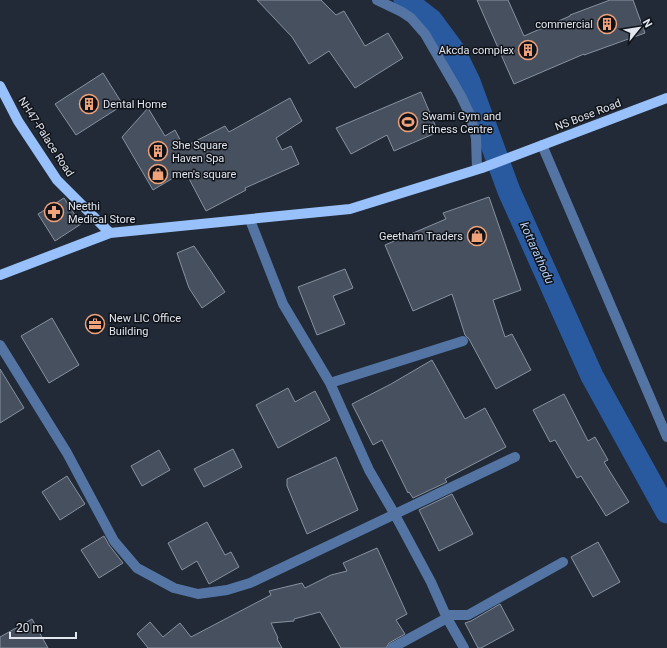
<svg xmlns="http://www.w3.org/2000/svg" width="667" height="648" font-family="Roboto,sans-serif">
	<style>
		.lines { fill: none; stroke-linecap: round; stroke-linejoin: round }
		.canal { stroke: #295aa0; stroke-width: 23 }
		.building { fill: #47505e; stroke: #8792a1 }
		.minor { stroke: #5475a4; stroke-width: 10 }
		.major { stroke: #98c0fb; stroke-width: 10 }
		.labels { text-anchor: middle; dominant-baseline: central; stroke-width: 3; stroke-linejoin: round; paint-order: stroke }
		.poi-label { font-size: 11px; fill: #e1e6ef; stroke: #0f1218; text-anchor: start }
		.street-label { font-size: 11px; fill: #e1e6ef; stroke: #0f1218 }
		.water-label { font-size: 12px; font-style: italic; fill: #b6d1f8; stroke: #0f1218 }
	</style>
	<rect width="100%" height="100%" fill="#212a36"/>
	<g class="lines">
		<path class="canal" d="M405,0L431,20L454,51L469,82L509,191L592,376L667,512"/>
	</g>
	<path class="building" d="M257,0H321L336,15L344,11L365,46L388,33L403,58L355,88L329,51L309,64L292,37Z
		M477,0H508L524,36L570,16V15L610,0H633L645,33L584,55V54L514,84Z
		M103,73L123,105L76,135L55,104Z
		M421,92L438,132L394,151L387,135L351,154L336,128Z
		M290,98L302,121L276,138L282,150L291,146L299,164L245,188L246,190L206,211L185,171L153,190L122,137L148,108L165,136L175,130L184,147L225,126L229,132Z
		M489,197L521,290L493,300L505,337L512,334L531,370L496,389L469,339L465,335L452,294L413,311L385,245L446,219L443,213Z
		M64,198L81,224L55,241L38,214Z
		M194,246L225,292L202,308L189,288L177,253Z
		M345,269L353,288L333,296L345,324L317,335L298,287Z
		M52,318L79,365L49,383L21,336Z
		M432,360L465,419L485,408L506,447L445,479L447,482L413,498L409,492L408,493L382,440L373,445L352,404L391,384Z
		M0,369L24,408L0,423Z
		M288,388L295,402L315,391L330,420L278,448L256,405Z
		M564,394L588,441L595,437L608,460L604,462L629,502L606,516L581,476L577,478L555,440L550,442L533,410Z
		M233,449L242,467L204,487L194,469Z
		M159,450L170,470L142,486L131,466Z
		M336,457L358,510L307,534L287,486V479Z
		M67,476L85,504L60,520L42,492Z
		M452,494L473,534L439,551L419,510Z
		M207,522L225,555L231,552L239,567L209,584L197,561L182,570L168,543Z
		M104,536L109,545L123,563L99,578L81,550Z
		M598,542L620,582L593,597L571,557Z
		M377,548L407,614L396,620L405,634L389,643L386,648H341L320,612L294,619V621L271,623L278,638L277,639L282,648H148L137,634L150,622L163,637L180,623L191,637L271,595L269,591L302,583L305,588L331,575L347,571L343,563Z
		M500,604L514,630L481,648H478L465,623L471,621Z
		M32,619L48,648H0V637Z"/>
	<g class="lines">
		<path class="minor" d="M377,0L402,12L411,18L425,34L461,96L470,115L476,138L477,169
			M542,145L667,437
			M250,220L283,304L330,383L369,470L394,513L431,582L447,618L464,648
			M0,345L67,453L114,541L137,568L174,588L198,594L227,590L250,583L515,457
			M330,383L463,341
			M446,615H468L563,562
			M392,648L447,618"/>
		<path class="major" d="M0,86L18,121L57,180L110,233
			M0,275L110,233L350,209L482,168L667,98"/>
	</g>
	<defs>
		<symbol id="building-ring" viewBox="-11 -11 22 22"><circle r="9.5" fill="#0f1218" stroke="#f0a27a" stroke-width="1.5"/><path d="M-4-6H4V6H1V3H-1V6H-4ZM-2.5-4.3h1.7v1.8h-1.7ZM.8-4.3h1.7v1.8H.8ZM-2.5-1h1.7V.8h-1.7ZM.8-1h1.7V.8H.8Z" fill="#f0a27a"/></symbol>
		<symbol id="stadium-ring" viewBox="-11 -11 22 22"><circle r="9.5" fill="#0f1218" stroke="#f0a27a" stroke-width="1.5"/><path d="M0-5a6.5 5 0 1 0 0 10a6.5 5 0 1 0 0-10ZM-3.5-1.8h7v3.6h-7Z" fill="#f0a27a"/></symbol>
		<symbol id="shop-ring" viewBox="-11 -11 22 22"><circle r="9.5" fill="#0f1218" stroke="#f0a27a" stroke-width="1.5"/><path d="M-5-2.5h2.3a2.7 3.5 0 0 1 5.4 0H5L5.5 6h-11ZM-1.5-2.5h3a1.5 2.3 0 0 0-3 0Z" fill="#f0a27a"/></symbol>
		<symbol id="pharmacy-ring" viewBox="-11 -11 22 22"><circle r="9.5" fill="#0f1218" stroke="#f0a27a" stroke-width="1.5"/><path d="M-2-6h4v4h4v4h-4v4h-4v-4h-4v-4h4Z" fill="#f0a27a"/></symbol>
		<symbol id="office-ring" viewBox="-11 -11 22 22"><circle r="9.5" fill="#0f1218" stroke="#f0a27a" stroke-width="1.5"/><path d="M-6-3h4V-5.5h4V-3h4V5H-6ZM-1-4.5V-3h2v-1.5ZM-6 0V1H6V0Z" fill="#f0a27a"/></symbol>
	</defs>
	<g fill-rule="evenodd">
		<use href="#building-ring" x="596" y="13" width="22" height="22"/>
		<use href="#building-ring" x="517" y="39" width="22" height="22"/>
		<use href="#building-ring" x="78" y="93" width="22" height="22"/>
		<use href="#stadium-ring" x="397" y="111" width="22" height="22"/>
		<use href="#building-ring" x="147" y="140" width="22" height="22"/>
		<use href="#shop-ring" x="147" y="163" width="22" height="22"/>
		<use href="#pharmacy-ring" x="43" y="201" width="22" height="22"/>
		<use href="#shop-ring" x="466" y="225" width="22" height="22"/>
		<use href="#office-ring" x="84" y="313" width="22" height="22"/>
	</g>
	<g class="labels">
		<g class="poi-label">
			<text x="593" y="24" text-anchor="end">commercial</text>
			<text x="514" y="50" text-anchor="end">Akcda complex</text>
			<text x="103" y="104">Dental Home</text>
			<text x="422" y="116">Swami Gym and<tspan x="422" dy="13">Fitness Centre</tspan></text>
			<text x="172" y="145">She Square<tspan x="172" dy="13">Haven Spa</tspan></text>
			<text x="172" y="174">men's square</text>
			<text x="68" y="206">Neethi<tspan x="68" dy="13">Medical Store</tspan></text>
			<text x="463" y="236" text-anchor="end">Geetham Traders</text>
			<text x="109" y="318">New LIC Office<tspan x="109" dy="13">Building</tspan></text>
		</g>
		<g class="street-label">
			<text transform="translate(588 115) rotate(-21)">NS Bose Road</text>
			<text transform="translate(46 137) rotate(57)">NH47-Palace Road</text>
		</g>
		<g class="water-label">
			<text transform="translate(537 253) rotate(66)">kottarathodu</text>
		</g>
	</g>
	<g transform="translate(639 28) rotate(60)" stroke="#0f1218" stroke-width="3" paint-order="stroke">
	<path d="M0-3L7 15L0 10L-7 15Z" fill="#e1e6ef"/>
	<text y="-6" font-size="11" font-weight="bold" text-anchor="middle" fill="#e1e6ef">N</text>
	</g>
	<path d="M10 632v6h66v-6" fill="none" stroke="#e1e6ef" stroke-width="2"/>
	<text x="16" y="632" font-size="12" fill="#e1e6ef" stroke="#0f1218" stroke-width="3" paint-order="stroke">20 m</text>
</svg>
